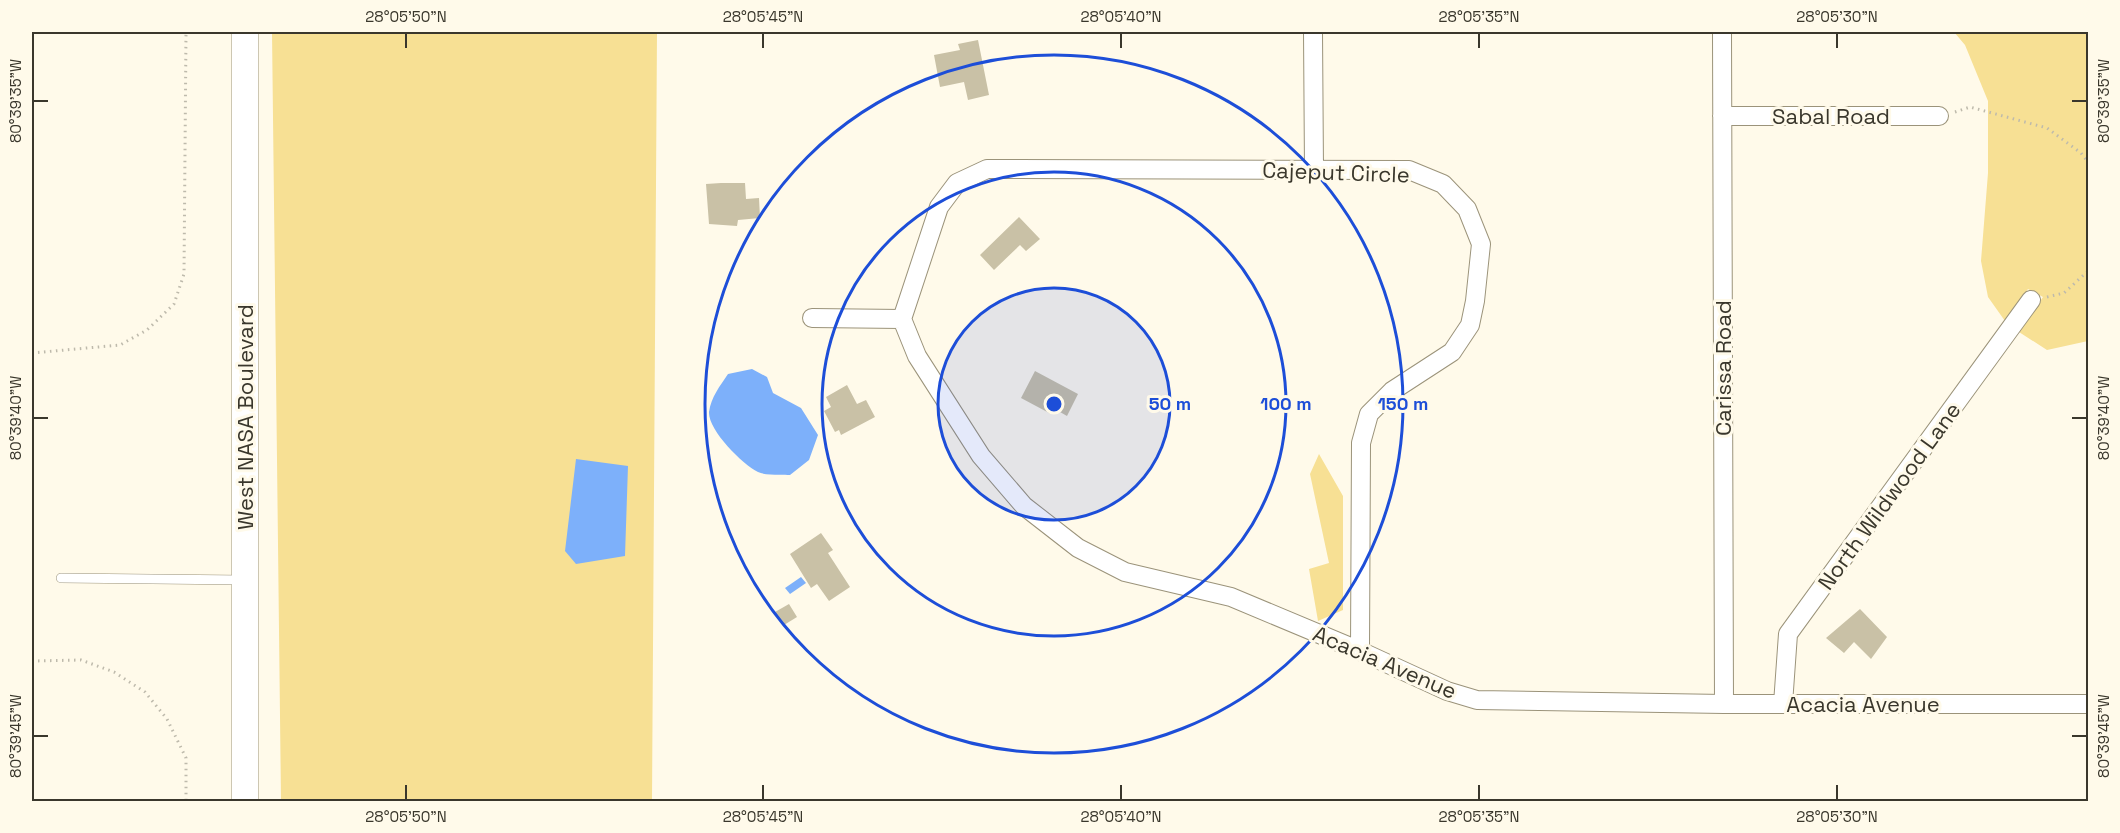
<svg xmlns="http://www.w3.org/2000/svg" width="2120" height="833" font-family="'Space Grotesk',sans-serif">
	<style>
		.green { fill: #f7e094 }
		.water { fill: #7db0fa }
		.building { fill: #c9c1a6 }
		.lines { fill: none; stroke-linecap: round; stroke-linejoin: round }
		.lane-casing { stroke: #9b937a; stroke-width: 10 }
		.street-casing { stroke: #9b937a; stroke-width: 20 }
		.secondary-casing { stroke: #9b937a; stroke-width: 27 }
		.path { stroke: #bebaac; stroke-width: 3; stroke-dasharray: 1.5 4.5; stroke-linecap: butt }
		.lane { stroke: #fff; stroke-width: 9 }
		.street { stroke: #fff; stroke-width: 18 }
		.secondary { stroke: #fff; stroke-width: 26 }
		.ticks { fill: none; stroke: #3a372c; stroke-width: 2 }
		.ring { fill: none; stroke: #1d4ed8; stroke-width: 3 }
		.labels { text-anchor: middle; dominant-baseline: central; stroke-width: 6; stroke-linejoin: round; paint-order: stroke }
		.street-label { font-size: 22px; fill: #3a372c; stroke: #fffaea }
		.centre { fill: #1d4ed8; stroke: #fffaea; stroke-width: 3 }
		.ring-label { font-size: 18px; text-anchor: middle; font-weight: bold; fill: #1d4ed8; stroke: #fffaea; stroke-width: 6; stroke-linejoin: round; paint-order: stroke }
		.neatline { fill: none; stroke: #3a372c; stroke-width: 2 }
		.ticks-label { font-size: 15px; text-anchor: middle; fill: #3a372c }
	</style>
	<rect width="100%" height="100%" fill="#fffaea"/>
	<path class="green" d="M272,32H657L652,801H281Z
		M1954,32H2088V341L2047,350L2019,332L2043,297L2028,289L2005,321L1988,297L1981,261L1988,173V101L1965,45Z
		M1319,454L1343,496V610L1318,621L1309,569L1329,563L1310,474Z"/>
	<path class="water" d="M752,369L767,377L773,393L801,408L818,435L809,460L790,475C781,474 766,476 758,472C742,464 708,430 709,412C711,397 720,386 728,374Z
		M576,459L628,466L625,556L576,564L565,551Z
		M801,577L806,583L790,594L785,588Z"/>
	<path class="building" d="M978,40L989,95L968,100L964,82L940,87L934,55L960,50L958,44Z
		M721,183H745L746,199L759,198L760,218L738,220L737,226L709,224L706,184Z
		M1019,217L1040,239L1026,251L1020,245L994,270L980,255Z
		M1035,371L1078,394L1067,416L1053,408L1051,414L1021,398Z
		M847,385L857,404L866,400L875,417L841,435L839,430L835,432L824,411L831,407L826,397Z
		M821,533L833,550L828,553L850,587L829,601L817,584L811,588L790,554Z
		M789,604L797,617L784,625L775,612Z
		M1860,609L1887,637L1871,659L1854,642L1844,653L1826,638Z"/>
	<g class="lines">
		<defs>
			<path id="lane" d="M61,578L243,580"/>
			<path id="street" d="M1313,32L1314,170
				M1722,32L1724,704
				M1722,116H1939
				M812,318L902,319L917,356L981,456L1024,506L1078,548L1125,572L1231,597L1360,651L1447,691L1477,700L1724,704H2088
				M902,319L939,207L957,183L987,169L1409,170L1443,184L1467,209L1481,244L1475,301L1470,325L1452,352L1392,391L1369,414L1361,443L1360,651
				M1783,704L1788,634L2031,300"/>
			<path id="secondary" d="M245,802V32"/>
		</defs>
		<use href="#lane" class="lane-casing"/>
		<use href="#street" class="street-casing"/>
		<use href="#secondary" class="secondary-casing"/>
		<path class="path" d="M1955,112L1970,107L2047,128L2081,153L2088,162
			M2047,297L2064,293L2088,271
			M32,353L120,345L147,330L174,304L184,274L186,32
			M32,661L81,660L114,672L145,692L167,719L186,758V802"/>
		<use href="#lane" class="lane"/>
		<use href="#street" class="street"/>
		<use href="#secondary" class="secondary"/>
	</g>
	<path class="ticks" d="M406,33V48M763,33V48M1121,33V48M1479,33V48M1837,33V48M33,101H48M2072,101H2087M33,418H48M2072,418H2087M33,736H48M2072,736H2087M406,785V800M763,785V800M1121,785V800M1479,785V800M1837,785V800"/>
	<circle cx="1054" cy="404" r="116" fill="#1d4ed8" fill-opacity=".12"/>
	<g class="ring">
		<circle cx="1054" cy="404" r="116"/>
		<circle cx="1054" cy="404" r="232"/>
		<circle cx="1054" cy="404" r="349"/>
	</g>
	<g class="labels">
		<g class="street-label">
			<text x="1831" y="116">Sabal Road</text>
			<text transform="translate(1336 172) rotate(2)">Cajeput Circle</text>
			<text transform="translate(1723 368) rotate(-90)">Carissa Road</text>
			<text transform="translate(245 417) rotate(-90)">West NASA Boulevard</text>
			<text transform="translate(1889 496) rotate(-54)">North Wildwood Lane</text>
			<text transform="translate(1385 662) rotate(23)">Acacia Avenue</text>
			<text x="1863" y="704">Acacia Avenue</text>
		</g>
	</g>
	<circle cx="1054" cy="404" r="9" class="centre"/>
	<g class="ring-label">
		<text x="1170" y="410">50 m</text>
		<text x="1286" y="410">100 m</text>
		<text x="1403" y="410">150 m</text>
	</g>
	<rect width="2120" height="833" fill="none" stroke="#fffaea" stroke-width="66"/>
	<rect x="33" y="33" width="2054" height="767" class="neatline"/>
	<g class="ticks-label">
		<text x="406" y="22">28°05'50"N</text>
		<text x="763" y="22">28°05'45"N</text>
		<text x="1121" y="22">28°05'40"N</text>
		<text x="1479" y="22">28°05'35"N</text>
		<text x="1837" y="22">28°05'30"N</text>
		<text transform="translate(2104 101) rotate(-90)" y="5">80°39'35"W</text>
		<text transform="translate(16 101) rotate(-90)" y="5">80°39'35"W</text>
		<text transform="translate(2104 418) rotate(-90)" y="5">80°39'40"W</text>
		<text transform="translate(16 418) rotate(-90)" y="5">80°39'40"W</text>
		<text transform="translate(2104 736) rotate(-90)" y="5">80°39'45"W</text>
		<text transform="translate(16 736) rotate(-90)" y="5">80°39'45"W</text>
		<text x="406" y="822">28°05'50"N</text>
		<text x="763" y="822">28°05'45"N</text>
		<text x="1121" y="822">28°05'40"N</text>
		<text x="1479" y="822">28°05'35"N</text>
		<text x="1837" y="822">28°05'30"N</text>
	</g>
</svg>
